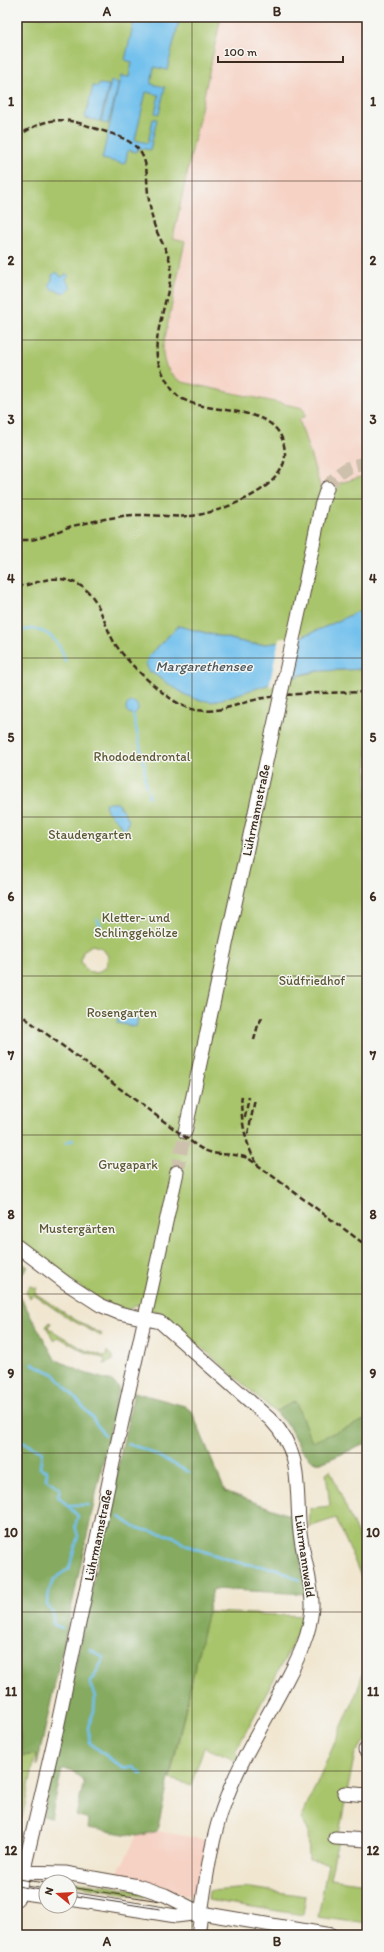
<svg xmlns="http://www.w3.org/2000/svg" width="384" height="1952" font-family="Itim,sans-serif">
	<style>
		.built { fill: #f6d2c4 }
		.green { fill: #a8c56c; stroke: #727845; fill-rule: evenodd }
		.forest { fill: #86aa60; stroke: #606a3f }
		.water { fill: #73c1ed; stroke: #577686 }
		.pier { fill: #f1e7d1 }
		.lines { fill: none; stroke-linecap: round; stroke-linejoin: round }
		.stream { stroke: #73c1ed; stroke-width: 2.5 }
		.minor-tunnel { stroke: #cdc1ad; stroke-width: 13; stroke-dasharray: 13 6; stroke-linecap: butt }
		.minor-casing { stroke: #564639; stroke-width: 15 }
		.minor { stroke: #fff; stroke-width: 13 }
		.tram { stroke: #3b2a1e; stroke-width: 1 }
		.rail { stroke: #3b2a1e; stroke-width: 2.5; stroke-dasharray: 6 3; stroke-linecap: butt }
		.minor-bridge-casing { stroke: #564639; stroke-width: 15; stroke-linecap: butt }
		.minor-bridge { stroke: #fff; stroke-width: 13 }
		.grid { fill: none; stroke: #3b2a1e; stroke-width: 1; stroke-opacity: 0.55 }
		.labels { text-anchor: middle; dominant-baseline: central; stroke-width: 3; stroke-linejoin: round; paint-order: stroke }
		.park-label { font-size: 13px; fill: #5c5835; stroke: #f6f6f2 }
		.street-label { font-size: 13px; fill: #3b2a1e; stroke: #f6f6f2 }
		.water-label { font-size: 14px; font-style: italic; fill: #4c575c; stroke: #f6f6f2 }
		.neatline { fill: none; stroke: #3b2a1e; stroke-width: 1.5 }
		.grid-label { font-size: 13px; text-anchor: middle; font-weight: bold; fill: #3b2a1e }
	</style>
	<rect width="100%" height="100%" fill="#f6f6f2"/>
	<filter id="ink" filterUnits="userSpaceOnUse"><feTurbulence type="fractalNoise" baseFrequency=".025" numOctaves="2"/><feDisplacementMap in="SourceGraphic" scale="8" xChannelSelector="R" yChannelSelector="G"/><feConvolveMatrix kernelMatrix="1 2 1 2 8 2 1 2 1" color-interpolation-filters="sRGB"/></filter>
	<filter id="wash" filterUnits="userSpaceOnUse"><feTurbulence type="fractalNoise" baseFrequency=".012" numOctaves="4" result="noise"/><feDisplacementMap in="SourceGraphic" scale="16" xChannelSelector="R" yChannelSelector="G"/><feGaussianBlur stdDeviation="0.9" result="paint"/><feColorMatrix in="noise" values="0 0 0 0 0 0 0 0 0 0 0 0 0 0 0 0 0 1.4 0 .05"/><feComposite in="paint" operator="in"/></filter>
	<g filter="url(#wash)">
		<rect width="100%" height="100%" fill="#f1e7d1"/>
		<path class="built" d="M221,17H367V475L320,490L299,418L303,408L182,382L169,373L162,354L185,242L173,238Z
			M157,1831L207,1840L197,1896L178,1894L157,1884L116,1875L137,1836Z"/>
		<path class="green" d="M17,17H221L173,238L185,241L163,347C162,363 168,374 182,382L303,408L306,416L299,419L321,489L367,475V607C331,624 291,647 251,644L178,626L148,657L288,679L318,671L367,669V1443L323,1462H317L311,1460L301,1450L289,1427L275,1412L162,1313L136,1305L128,1310L104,1302L87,1292L17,1240ZM92,945L102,948L108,956L106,967L97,973L87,971L81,962L83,951Z
			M30,1286L37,1288L35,1293C57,1308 78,1323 102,1334L101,1336L66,1317L33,1294L30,1298L26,1292Z
			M50,1322L51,1323L48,1328L83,1349L103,1356H106L107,1351L112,1356V1361L104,1364L105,1359L83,1351L58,1337L54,1341L46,1326Z
			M330,1470L363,1547L367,1545V1584L360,1574L336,1518L309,1527L310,1508L330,1506L326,1473Z
			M207,1612L306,1616L300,1641L293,1640L288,1653L235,1752L239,1756L237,1761L204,1747L191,1785L170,1779Z
			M367,1658V1740L355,1753L330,1879L367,1884V1924L318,1917L328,1863L309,1860L308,1830L301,1819L357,1692Z
			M17,1714L23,1756L36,1754L22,1818L17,1821Z
			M54,1878L147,1892L162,1900L70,1884V1882L45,1880Z
			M250,1888L306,1896L303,1915L208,1900L209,1891Z"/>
		<path class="forest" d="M17,1259L28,1267L17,1281Z
			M17,1291L55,1359L84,1373L112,1381L119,1388L37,1766L36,1754L23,1756L17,1714Z
			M134,1392L185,1406L192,1412L225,1491L294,1517L306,1594L213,1589L157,1831L137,1836L88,1828L89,1820L76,1816L84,1781L71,1770H62L51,1818L43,1816Z
			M295,1401L312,1442L367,1419V1443L323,1462H317L311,1460L301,1450L289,1427L275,1412Z"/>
		<path class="water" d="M135,17H180L167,70L154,67L151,84L165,87L159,114L155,113L159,95L146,92L135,140L148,143L153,119H157L150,150L140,148L135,152L128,150L125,164L102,159L119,83L108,124L101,122L111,81L119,83L121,76L129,77L132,62L125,60Z
			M99,84L109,85L100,121L85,118L93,86L98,87Z
			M57,272L61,277L67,274L69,276L66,279L71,288L65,293L51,289L49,283L52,280V275Z
			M367,607V669L318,671L303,674L212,702L195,699L184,694L149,671L146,664L148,657L178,626L251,644C291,647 331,624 367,607Z
			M126 708a6 6 0 1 1 12 0a6 6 0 1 1-12 0Z
			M105,803H118L129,820L125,832L122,831C122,818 105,817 105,803Z
			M119,1014L138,1018L136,1027L117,1023Z"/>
		<path class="pier" d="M302,633L292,679L269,687L279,639Z"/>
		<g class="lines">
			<path class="stream" d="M17,631C22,631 28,629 33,629C50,631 62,645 65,661
				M133,714L144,764L146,787
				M148,792L149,797
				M96,928L101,926L97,919
				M70,1141L73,1140
				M67,1143V1142
				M33,1364L54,1374L91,1416L104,1435
				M17,1374L20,1373
				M17,1410L19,1415L20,1441L42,1451L40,1468L47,1471L46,1479L60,1488L58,1496L78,1516L75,1526L78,1536L69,1569C50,1579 50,1584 47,1605L53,1613V1624L62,1628
				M128,1444L144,1449L189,1472
				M17,1447L20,1441
				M66,1505H88
				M120,1517L136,1528L173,1536L185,1545L236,1562L278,1569L299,1580
				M91,1650L104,1658L90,1684L95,1697L94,1711L88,1727L90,1743L122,1768L133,1767L142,1774"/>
		</g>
	</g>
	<g filter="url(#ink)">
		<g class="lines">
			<path class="minor-tunnel" d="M327,488C337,473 349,463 367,464
				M177,1172L185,1132"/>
			<defs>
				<path id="minor" d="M301,603L321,506L327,488
					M185,1132L273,730
					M17,1246L66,1283L100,1305L119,1313L160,1322L271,1420C301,1452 296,1480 299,1521C300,1550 313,1581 312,1607C310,1638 296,1662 282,1689C263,1725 240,1761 226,1799C209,1843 205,1889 198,1935
					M365,1750H367
					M344,1793L367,1795
					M335,1838L367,1840
					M17,1872L65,1873L138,1886L165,1895L201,1913L331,1935
					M17,1892L46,1896
					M17,1899L57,1728L111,1472L177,1172
					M70,1899L176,1916L201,1913"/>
			</defs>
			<use href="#minor" class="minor-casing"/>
			<use href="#minor" class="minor"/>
			<path class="tram" d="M17,1879L46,1883
				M17,1886L46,1891
				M70,1887L160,1901
				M70,1895L160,1909"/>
			<path class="rail" d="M17,137C45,117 63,116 94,128C109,133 127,137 138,149C149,162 146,177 148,193C149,202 151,212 153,221C158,240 173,255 171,275C168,300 150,343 159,364C163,375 170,389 178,396C208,419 283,398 285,454C286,489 219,513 191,516C167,518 141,512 117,517C102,519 87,523 72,526C55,531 36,544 17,539
				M17,587C32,585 46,577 61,579C99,585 99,615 114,642C124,660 168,702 188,708C216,717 238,702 264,698C298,692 333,693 367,692
				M17,1012L197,1146C217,1159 228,1151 248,1158L367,1246
				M254,1040L258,1025L263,1016
				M242,1096C239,1112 246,1149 257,1163
				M245,1117L249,1097
				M248,1134L255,1099"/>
			<defs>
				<path id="minor-bridge" d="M273,730L301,603"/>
			</defs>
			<use href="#minor-bridge" class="minor-bridge-casing"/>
			<use href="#minor-bridge" class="minor-bridge"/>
		</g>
	</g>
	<path class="grid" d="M192,17V1935M17,181H367M17,340H367M17,499H367M17,658H367M17,817H367M17,976H367M17,1135H367M17,1294H367M17,1453H367M17,1612H367M17,1771H367"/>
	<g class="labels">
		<g class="park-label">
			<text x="142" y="756">Rhododendrontal</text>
			<text x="90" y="834">Staudengarten</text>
			<text x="136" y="917">Kletter- und<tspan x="136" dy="15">Schlinggehölze</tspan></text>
			<text x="312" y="980">Südfriedhof</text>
			<text x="122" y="1012">Rosengarten</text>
			<text x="128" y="1164">Grugapark</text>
			<text x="77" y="1228">Mustergärten</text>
		</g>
		<g class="street-label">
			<text transform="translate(256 810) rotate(-78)">Lührmannstraße</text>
			<text transform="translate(98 1535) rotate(-78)">Lührmannstraße</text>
			<text transform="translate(305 1556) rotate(82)">Lührmannwald</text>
		</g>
		<g class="water-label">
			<text x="204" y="666">Margarethensee</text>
		</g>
	</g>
	<rect width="384" height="1952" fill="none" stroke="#f6f6f2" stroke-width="44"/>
	<g transform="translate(58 1894) rotate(288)"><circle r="19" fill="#f6f6f2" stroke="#aba49d"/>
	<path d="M0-3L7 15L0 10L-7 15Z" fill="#c8321e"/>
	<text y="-6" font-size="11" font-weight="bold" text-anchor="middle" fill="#3b2a1e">N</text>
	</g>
	<path d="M218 56v6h125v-6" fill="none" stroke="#3b2a1e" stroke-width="2"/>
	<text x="224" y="56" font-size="12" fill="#3b2a1e" stroke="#f6f6f2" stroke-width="3" paint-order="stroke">100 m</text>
	<rect x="22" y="22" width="340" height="1908" class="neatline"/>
	<g class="grid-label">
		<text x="107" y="16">A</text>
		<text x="277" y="16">B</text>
		<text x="11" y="106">1</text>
		<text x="373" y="106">1</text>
		<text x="11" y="265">2</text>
		<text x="373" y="265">2</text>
		<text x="11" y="424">3</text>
		<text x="373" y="424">3</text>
		<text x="11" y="583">4</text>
		<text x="373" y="583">4</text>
		<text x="11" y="742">5</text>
		<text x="373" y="742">5</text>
		<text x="11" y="901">6</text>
		<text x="373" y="901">6</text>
		<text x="11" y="1060">7</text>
		<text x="373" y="1060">7</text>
		<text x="11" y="1219">8</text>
		<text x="373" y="1219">8</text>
		<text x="11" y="1378">9</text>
		<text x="373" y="1378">9</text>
		<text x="11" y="1537">10</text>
		<text x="373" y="1537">10</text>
		<text x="11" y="1696">11</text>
		<text x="373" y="1696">11</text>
		<text x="11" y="1855">12</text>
		<text x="373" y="1855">12</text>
		<text x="107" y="1946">A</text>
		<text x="277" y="1946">B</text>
	</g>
</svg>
